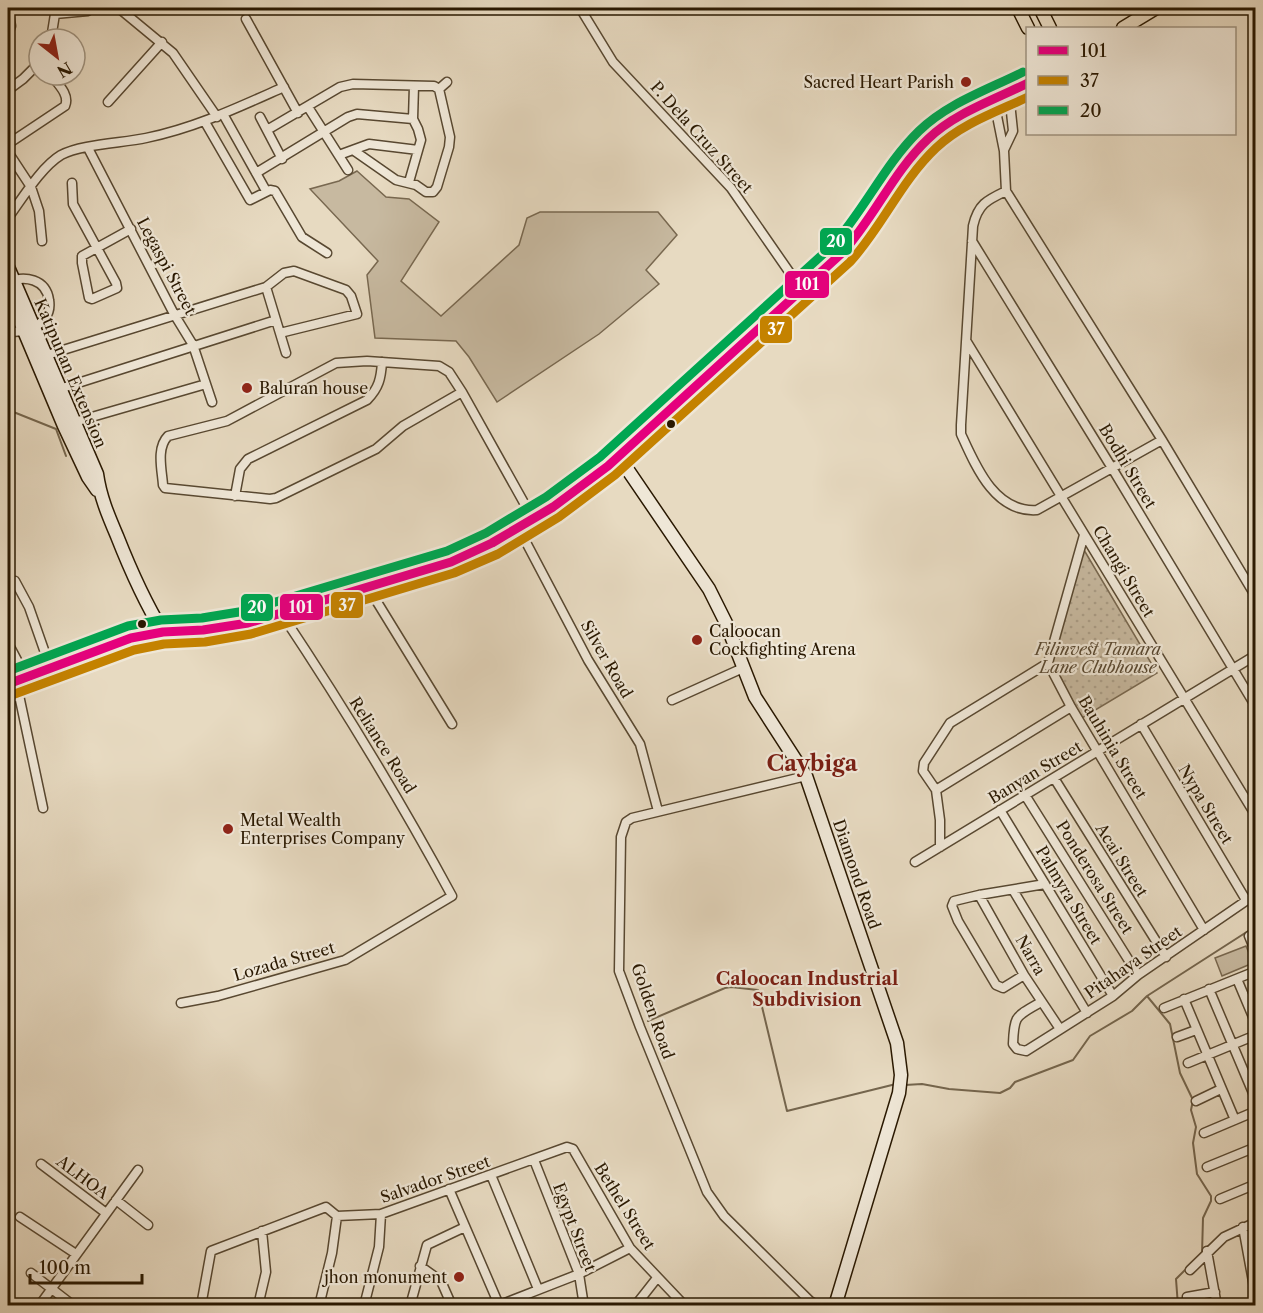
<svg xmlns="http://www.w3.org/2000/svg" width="1263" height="1313" font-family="'Libre Caslon Text',serif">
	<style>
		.grass { fill: #c7b9a0; stroke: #786850; stroke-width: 1.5 }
		.park { fill: url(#park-dots); stroke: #786850; stroke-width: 1.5 }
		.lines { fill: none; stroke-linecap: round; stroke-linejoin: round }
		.stream { stroke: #74654d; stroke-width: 2 }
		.minor-casing { stroke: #584831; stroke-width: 11 }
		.secondary-casing { stroke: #291801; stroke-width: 15 }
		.primary-casing { stroke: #291801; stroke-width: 15 }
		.minor { stroke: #efe7d7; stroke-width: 8 }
		.secondary { stroke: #efe7d7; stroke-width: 12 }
		.primary { stroke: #e7dac1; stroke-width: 12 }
		.bus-1-casing { stroke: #efe7d7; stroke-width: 14 }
		.bus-2-casing { stroke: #efe7d7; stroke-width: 14 }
		.bus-3-casing { stroke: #efe7d7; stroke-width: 14 }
		.bus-1 { stroke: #e5007d; stroke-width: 9 }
		.bus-2 { stroke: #c48200; stroke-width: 9 }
		.bus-3 { stroke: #00a651; stroke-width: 9 }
		.poi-dot { fill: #8f2418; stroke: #efe7d7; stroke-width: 2 }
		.bus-dot { fill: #291801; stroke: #efe7d7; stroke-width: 2 }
		.labels { text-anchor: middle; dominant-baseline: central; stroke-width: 4.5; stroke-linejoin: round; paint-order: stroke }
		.poi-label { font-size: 16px; fill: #291801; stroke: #efe7d7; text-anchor: start }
		.street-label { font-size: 16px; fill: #291801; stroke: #efe7d7 }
		.park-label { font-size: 16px; font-style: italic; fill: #584831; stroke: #efe7d7 }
		.neighbourhood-label { font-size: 18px; font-weight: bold; fill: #7a1f14; stroke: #efe7d7 }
		.district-label { font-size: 22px; font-weight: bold; fill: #7a1f14; stroke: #efe7d7 }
		.line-badge { stroke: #efe7d7; stroke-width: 2 }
		.badge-label { font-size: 16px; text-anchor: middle; font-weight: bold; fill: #fff }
	</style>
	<defs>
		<pattern id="park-dots" width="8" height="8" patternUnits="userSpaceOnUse" patternTransform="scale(1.5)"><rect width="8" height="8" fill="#c7b9a0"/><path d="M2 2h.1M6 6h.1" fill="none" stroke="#ab9e88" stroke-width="1.8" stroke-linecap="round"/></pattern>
	</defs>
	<rect width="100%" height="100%" fill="#e7dac1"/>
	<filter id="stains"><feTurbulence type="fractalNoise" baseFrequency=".00333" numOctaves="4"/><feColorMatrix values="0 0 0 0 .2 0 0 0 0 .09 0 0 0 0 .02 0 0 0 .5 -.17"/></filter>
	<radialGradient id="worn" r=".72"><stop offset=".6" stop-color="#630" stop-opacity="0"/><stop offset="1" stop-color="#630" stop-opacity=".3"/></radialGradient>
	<path class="grass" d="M357,171L386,197L409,199L439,222L401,281L441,316L519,245L527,218L540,212H658L677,235L646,270L659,284L599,334L497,402L469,357L456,341L375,338L367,275L378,261L310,189L339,181Z
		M1246,946L1253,963L1222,976L1215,958Z"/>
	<path class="park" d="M1084,550L1157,673L1082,718L1051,667Z"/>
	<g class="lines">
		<path class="stream" d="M8,376V381
			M8,398L11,411L56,429L66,456
			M1147,996L1170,1024L1180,1073L1193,1100L1191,1110L1196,1127L1193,1143L1197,1174L1211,1196V1201L1203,1218L1202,1254
			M648,1021L725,988L731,987L758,990L787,1111L896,1084
			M905,1085L922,1084L949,1089L1000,1093L1010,1088L1015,1082L1073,1060L1090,1036L1132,1011L1147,996L1256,926
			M1178,1306L1176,1279L1187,1268"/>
		<defs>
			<path id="minor" d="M580,8L613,62L731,188L801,289
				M121,10L173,53L217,117
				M55,14L88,11
				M246,19L298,113
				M8,34L11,26L8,8
				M51,39L55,14L53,8
				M439,89L447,82
				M8,90L23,79L39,63
				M994,101L1004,151L1006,191L1162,440L1256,597
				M108,102L162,42
				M308,107L348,170
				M223,114L265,189
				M260,117L282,159
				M205,122L250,200L270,190L275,191L302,237L327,253
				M267,130L340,87L353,84L434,86L439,89
				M8,144L65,106C70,95 58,84 51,75
				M88,148L174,314L193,345L212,402
				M353,150L396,180L416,185L426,192H433L437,187L449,147L450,137L439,89
				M1004,150L1013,131L1009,93
				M8,152L31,187L39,211L42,241
				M339,155L369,144L418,150
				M256,173L348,117L357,114L413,119
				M409,182L421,140L418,129L413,119L414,86
				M72,183L73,204L116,283L117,288L92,299L89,298L82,263V256L131,229
				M1006,191C987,200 978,204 973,226L961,425V434C976,467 995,513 1037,510L1162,440
				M8,218C22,199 41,167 61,155C81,144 123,143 146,138C195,128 239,107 284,87
				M972,241L1112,468L1256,707
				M8,282C25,275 46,279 49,300C50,306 49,313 45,318C42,322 38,325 34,328
				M266,287L286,353
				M8,330L12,332L24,331
				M967,342L1256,816
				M47,355L266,287L284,273L294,271L346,290L351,296L357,314L280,333
				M56,390L276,320
				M462,392L403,426L376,449L276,498L270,499L165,488L163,485C162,470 156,448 168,436L227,421L336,363L367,361L439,366L449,372L462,392L533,519
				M71,423L206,384
				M235,496L240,469L248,459L367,400C379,388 381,378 382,362
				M518,527L588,660L640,744L658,811
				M1084,535L1048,663L1071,707L1204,930
				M15,581L29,607L50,667
				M371,586L374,597L452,724
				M8,643L26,677
				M16,681L43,808
				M672,700L743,668
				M1141,724L1246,900
				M806,776L632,818L626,822L621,837L619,971L640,1027L707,1192L724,1216L810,1301L818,1306
				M1054,778L1166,957
				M936,790L1071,707
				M1025,795L1138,975
				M1000,810L1113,996
				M940,847V820L936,790L923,771L924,763L950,723L1048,663
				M915,862L1256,655
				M1013,890L1087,1013
				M979,895L1024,975L1060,1029
				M1256,932L1249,936L1256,953
				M1024,975L1003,988L996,985L958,921L952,906L954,901L979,895L1045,884
				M1237,979L1256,1024
				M1209,989L1256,1100
				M1184,999L1235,1120
				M1041,1002C1016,1017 1014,1014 1013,1044L1017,1049L1026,1051L1113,996L1138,975L1256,894
				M181,1003L218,996L345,960L452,896C399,798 343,706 281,613
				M1164,1008L1256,971
				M1177,1037L1196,1030
				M1188,1063L1256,1035
				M1196,1101L1221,1089
				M1204,1133L1256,1111
				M534,1160L579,1274L584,1306
				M41,1164L106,1213
				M1207,1167L1256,1147
				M491,1175L538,1289
				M449,1189L499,1305
				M1220,1199L1256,1184
				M116,1200L148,1225
				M20,1217L76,1254
				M1243,1227L1256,1298
				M1207,1251L1217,1306
				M420,1266L441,1281L452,1306
				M1190,1270L1224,1237L1256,1222
				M31,1273L74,1306
				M1187,1297L1215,1292
				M39,1306L138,1170
				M201,1306L211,1251L326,1207L337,1216L381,1214L567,1147L573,1149L630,1248L685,1306
				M258,1306L266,1272L262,1231
				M319,1306L332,1253L337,1216
				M364,1306L379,1247L381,1214
				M410,1306L427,1245L465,1227
				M497,1306L579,1274L630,1248
				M635,1306L657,1278"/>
			<path id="secondary" d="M8,267L97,474C100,496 108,515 117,536C130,569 144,601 163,632
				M8,293L64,426L88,477L97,490
				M619,457L709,589L726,623L755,697L806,776L897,1043L901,1075L899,1093L835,1306"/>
			<path id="primary" d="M1018,8L1028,28
				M1040,8L1050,28
				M1123,28L1156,8
				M8,684L77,657L131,638L163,632L203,630L248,623L451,562C505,541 563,503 608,466L842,253C876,219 893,172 928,139C955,113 995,100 1028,83"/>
		</defs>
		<use href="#minor" class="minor-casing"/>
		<use href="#secondary" class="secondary-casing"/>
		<use href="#primary" class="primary-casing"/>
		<use href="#minor" class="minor"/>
		<use href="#secondary" class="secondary"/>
		<use href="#primary" class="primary"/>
		<defs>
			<path id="bus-1" d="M8,684L131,638L163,632L203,630L248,623L451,562L492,543L553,507L608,466L842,253C874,218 893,172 928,139C955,113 994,100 1028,83"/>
			<path id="bus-2" d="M12,695L134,650L164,644L205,642L251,634L454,573L498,554L559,517L615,475L850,262C882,227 901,181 936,148C961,124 996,112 1028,97"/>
			<path id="bus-3" d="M8,671L128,626L161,620L202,618L245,611L447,551L486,533L546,497L600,457L833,245C865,209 885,164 919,131C948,103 987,90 1023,72"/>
		</defs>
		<use href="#bus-1" class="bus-1-casing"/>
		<use href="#bus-2" class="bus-2-casing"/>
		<use href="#bus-3" class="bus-3-casing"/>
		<use href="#bus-1" class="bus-1"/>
		<use href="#bus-2" class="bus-2"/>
		<use href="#bus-3" class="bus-3"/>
	</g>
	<g class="poi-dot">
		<circle cx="966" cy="82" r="6"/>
		<circle cx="247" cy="388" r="6"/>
		<circle cx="697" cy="640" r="6"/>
		<circle cx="228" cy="829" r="6"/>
		<circle cx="459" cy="1277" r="6"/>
	</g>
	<g class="bus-dot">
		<circle cx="671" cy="424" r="5"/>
		<circle cx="142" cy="624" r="5"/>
	</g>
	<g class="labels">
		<g class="poi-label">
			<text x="954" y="82" text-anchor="end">Sacred Heart Parish</text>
			<text x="259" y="388">Baluran house</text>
			<text x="709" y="631">Caloocan<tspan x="709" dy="18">Cockfighting Arena</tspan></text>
			<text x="240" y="820">Metal Wealth<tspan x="240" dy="18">Enterprises Company</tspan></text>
			<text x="447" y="1277" text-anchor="end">jhon monument</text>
		</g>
		<g class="street-label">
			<text transform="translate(702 137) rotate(48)">P. Dela Cruz Street</text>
			<text transform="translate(167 266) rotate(62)">Legaspi Street</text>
			<text transform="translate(71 373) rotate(67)">Katipunan Extension</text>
			<text transform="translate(1128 466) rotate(59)">Bodhi Street</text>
			<text transform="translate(1124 571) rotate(59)">Changi Street</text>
			<text transform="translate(607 659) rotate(60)">Silver Road</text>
			<text transform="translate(383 745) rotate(58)">Reliance Road</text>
			<text transform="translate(1113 747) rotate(59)">Bauhinia Street</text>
			<text transform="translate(1035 772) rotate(-31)">Banyan Street</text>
			<text transform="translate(1206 804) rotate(59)">Nypa Street</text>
			<text transform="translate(1122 860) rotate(58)">Acai Street</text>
			<text transform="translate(857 874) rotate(71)">Diamond Road</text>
			<text transform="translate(1095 877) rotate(58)">Ponderosa Street</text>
			<text transform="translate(1069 895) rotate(59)">Palmyra Street</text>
			<text transform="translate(1031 955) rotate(60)">Narra</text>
			<text transform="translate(284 961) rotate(-16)">Lozada Street</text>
			<text transform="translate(1133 962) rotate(-35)">Pitahaya Street</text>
			<text transform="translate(653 1011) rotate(71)">Golden Road</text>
			<text transform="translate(83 1177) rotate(37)">ALHOA</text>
			<text transform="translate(435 1179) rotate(-19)">Salvador Street</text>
			<text transform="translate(625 1206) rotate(58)">Bethel Street</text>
			<text transform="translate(575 1227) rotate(69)">Egypt Street</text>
		</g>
		<g class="park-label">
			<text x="1098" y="649">Filinvest Tamara<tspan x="1098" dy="18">Lane Clubhouse</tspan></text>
		</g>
		<g class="neighbourhood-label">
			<text x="807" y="979">Caloocan Industrial<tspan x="807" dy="21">Subdivision</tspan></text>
		</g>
		<g class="district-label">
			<text x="812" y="763">Caybiga</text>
		</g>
	</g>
	<g class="line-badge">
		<rect x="819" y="227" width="34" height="29" rx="6" fill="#00a651"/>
		<rect x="784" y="270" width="46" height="29" rx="6" fill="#e5007d"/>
		<rect x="759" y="315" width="34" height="29" rx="6" fill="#c48200"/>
		<rect x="330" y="591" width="34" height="28" rx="6" fill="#c48200"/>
		<rect x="279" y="593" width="45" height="28" rx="6" fill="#e5007d"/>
		<rect x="240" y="593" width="34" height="29" rx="6" fill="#00a651"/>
	</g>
	<g class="badge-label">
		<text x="836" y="247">20</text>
		<text x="807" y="290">101</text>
		<text x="776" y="335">37</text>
		<text x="347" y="611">37</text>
		<text x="301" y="613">101</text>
		<text x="257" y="613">20</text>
	</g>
	<rect width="1263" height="1313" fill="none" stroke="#e7dac1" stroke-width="30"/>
	<rect x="9" y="9" width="1245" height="1295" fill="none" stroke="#291801" stroke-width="3"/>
	<rect x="15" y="15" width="1233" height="1283" fill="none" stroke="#291801" stroke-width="1.5"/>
	<rect x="1026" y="27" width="210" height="108" fill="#efe7d7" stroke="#a09481" stroke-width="1.5"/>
	<rect x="1038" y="46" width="30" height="9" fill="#e5007d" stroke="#a09481" stroke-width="1.5"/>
	<text x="1080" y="57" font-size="18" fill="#291801">101</text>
	<rect x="1038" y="76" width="30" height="9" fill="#c48200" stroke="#a09481" stroke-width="1.5"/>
	<text x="1080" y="87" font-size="18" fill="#291801">37</text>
	<rect x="1038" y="106" width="30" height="9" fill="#00a651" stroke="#a09481" stroke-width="1.5"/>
	<text x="1080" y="117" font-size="18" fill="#291801">20</text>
	<g transform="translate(57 57) rotate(149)"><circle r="28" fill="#efe7d7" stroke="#a09481" stroke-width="1.5"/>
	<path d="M0-4.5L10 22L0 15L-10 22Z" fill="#8f2418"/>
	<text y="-9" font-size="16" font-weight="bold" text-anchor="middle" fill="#291801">N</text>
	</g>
	<path d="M30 1274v9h112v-9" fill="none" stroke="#291801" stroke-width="3"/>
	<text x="39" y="1274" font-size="18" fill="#291801" stroke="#efe7d7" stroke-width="4.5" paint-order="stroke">100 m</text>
	<rect width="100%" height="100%" filter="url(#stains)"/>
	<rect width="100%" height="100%" fill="url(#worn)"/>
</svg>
